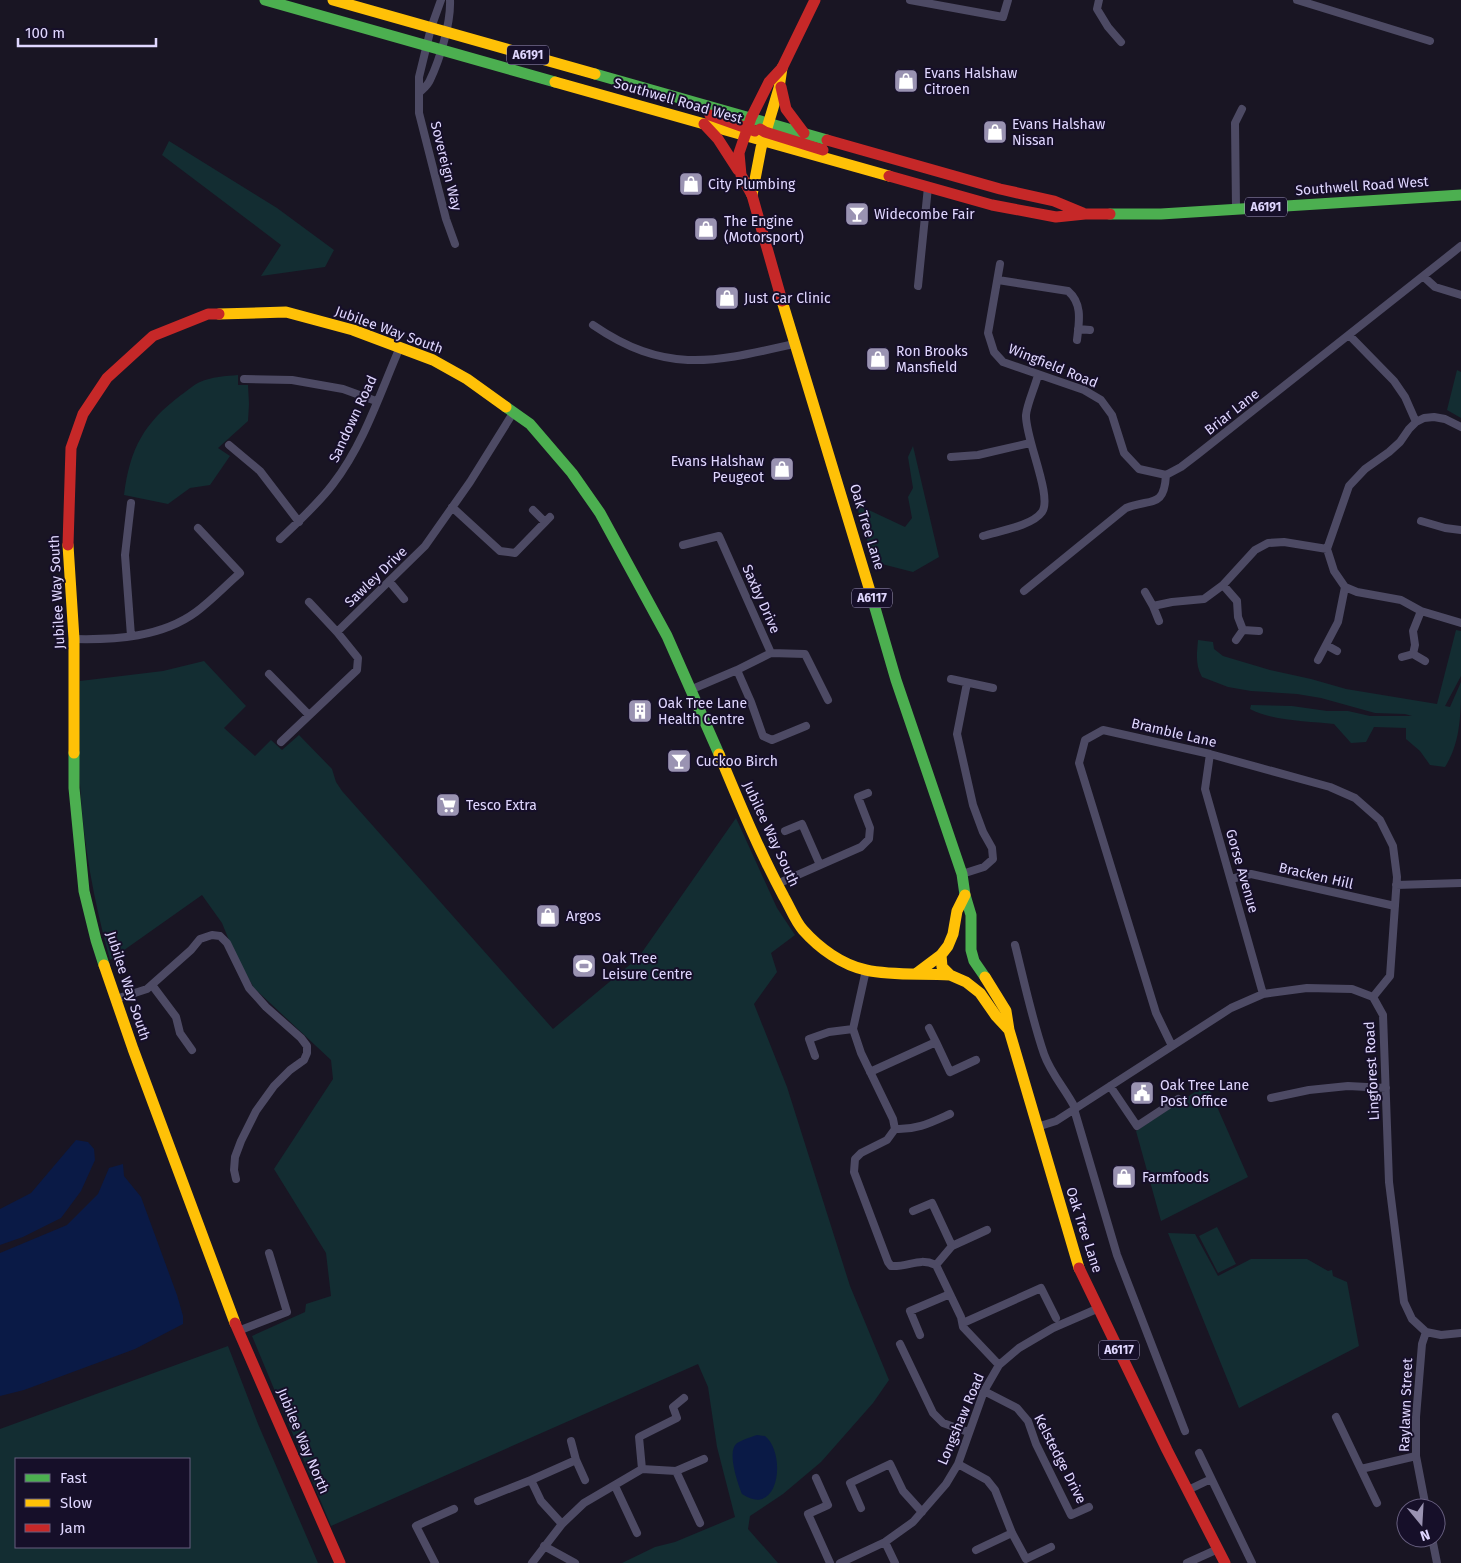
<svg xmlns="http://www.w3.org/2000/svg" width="1461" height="1563" font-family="'Fira Sans',sans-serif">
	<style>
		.green { fill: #132d32; fill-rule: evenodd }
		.water { fill: #0a1a46 }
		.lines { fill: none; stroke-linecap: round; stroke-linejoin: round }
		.street { stroke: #4d4a64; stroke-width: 8 }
		.fast { stroke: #4caf50; stroke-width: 11 }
		.slow { stroke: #ffc107; stroke-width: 11 }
		.jam { stroke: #c62828; stroke-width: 11 }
		.labels { text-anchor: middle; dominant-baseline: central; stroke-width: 4; stroke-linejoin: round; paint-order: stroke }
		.shield { fill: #160f29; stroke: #a39bbf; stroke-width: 1 }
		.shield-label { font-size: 12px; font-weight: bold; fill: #e0d7ff }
		.poi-label { font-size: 14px; fill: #e0d7ff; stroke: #160f29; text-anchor: start }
		.street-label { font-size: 14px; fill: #e0d7ff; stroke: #160f29 }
	</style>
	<rect width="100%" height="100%" fill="#191523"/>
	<path class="green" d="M169,141L277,208L334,250L325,267L261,276L281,245L162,155Z
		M1457,370L1461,372V418L1447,410Z
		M238,375V385H248L249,404L248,421L218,448L230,456L210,485L190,488L168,504L124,495C130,448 144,423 181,395C187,391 193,385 200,382C211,377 226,376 238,375Z
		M913,446L939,557L913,572L874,562L856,504L905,527L912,518L908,497L913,488L908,457Z
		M1456,630L1461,631V676L1445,706L1450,707L1461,682C1461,713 1461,742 1445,767L1430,765L1420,751L1406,739V728L1374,727L1366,742L1351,743L1334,724C1308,721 1273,721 1250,709L1251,705L1292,706L1327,711H1348L1370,716H1412L1405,714L1375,713L1321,698L1297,694L1251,691L1228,687L1202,677C1195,665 1197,653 1198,640L1213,642L1214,649L1223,656L1270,670L1311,679L1346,689L1437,704Z
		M204,661L246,706L224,728L255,756L271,740L282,750L299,735L332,769L336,782L342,791L553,1029L638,958L736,818L777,908L795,935L771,953L777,972L754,1004L787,1087L850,1286L889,1380L873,1403L821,1462L783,1494L750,1516L748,1529L778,1563H622L655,1547L675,1542L735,1517L717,1447L708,1387L698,1364L331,1526L252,1336L305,1312L306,1304L331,1296L326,1253L274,1169L333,1079L331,1060L254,988L233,950L222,923L202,895L110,960C94,902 83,843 80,784C78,750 80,715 80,681L163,671Z
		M1207,1084L1248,1177L1161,1221L1136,1131Z
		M1217,1227L1236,1264L1218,1273L1199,1236Z
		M1168,1233L1195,1234L1218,1276L1251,1259H1307L1328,1271L1332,1270L1333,1276L1347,1282L1359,1346L1239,1408Z
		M228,1346L258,1424L318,1563H0V1429ZM16,1459H189V1547H16Z"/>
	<path class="water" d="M76,1140L88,1142L94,1149L95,1160L81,1191L61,1218L23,1237L0,1245V1209L31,1193Z
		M123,1164L124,1176L141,1197L177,1295L183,1316V1324L135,1349L24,1390L0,1396V1253L67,1225L98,1194L109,1168Z
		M757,1435L765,1436C787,1454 779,1519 742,1494C738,1484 727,1453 736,1444C741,1440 751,1437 757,1435Z"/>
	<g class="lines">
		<path class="street" d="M441,0L431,28L419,77V113L446,219L455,244
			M910,0L1003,17L1008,0
			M1099,0L1097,9L1108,27L1121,42
			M1297,0L1430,41
			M420,92C424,88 428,85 430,80C440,59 451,23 450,0
			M1236,208L1235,123L1242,109
			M1000,264L988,333L994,352L1003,362L1084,390L1101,400L1112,415L1124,453L1139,469L1166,475
			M1424,277L1435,287L1461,295
			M998,280L1068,291C1083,304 1079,322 1077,340
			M918,286L928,187
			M593,325C666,375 714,362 794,344
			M1078,329L1090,330
			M1349,335L1394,381L1405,397L1416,422
			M244,379L292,380L343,389L376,401
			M1461,427L1445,419L1434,417L1424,418L1416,422L1409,429L1400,442L1389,452L1365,469L1349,486L1327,549L1334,571L1345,587L1357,592L1401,600L1421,611L1461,623
			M229,445L260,471L299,522
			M951,457L978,455L1030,443
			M452,507L500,551L515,553L550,517
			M533,510L545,522
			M1421,521L1445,528L1461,530
			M983,536C999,531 1032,526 1042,512C1053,497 1025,438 1026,415C1027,404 1035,387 1038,375
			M280,539C298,522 318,504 333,484C364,444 380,393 400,347
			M683,545L719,536L771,653L737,670L690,690
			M389,581L404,599
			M1223,585L1237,601L1238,617L1243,630
			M1024,591L1126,508C1151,498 1164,509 1166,475L1181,467L1198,454L1461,246
			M1145,592L1153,606L1159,621
			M309,602L337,632
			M1153,606L1172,602L1204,599L1223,585L1255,550L1268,543L1284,542L1327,549
			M131,636L125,555L131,503
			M74,639C116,640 162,637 196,612C212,600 225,586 240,573L198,528
			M1236,640L1243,630L1259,631
			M1326,645L1337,651
			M771,653L805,654L828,700
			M1413,654L1415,645L1413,631L1421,611
			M1402,657L1413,654L1425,661
			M1318,660L1338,622L1345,587
			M737,670L751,702L763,736L772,740L806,726
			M269,674L309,715
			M951,679L993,688
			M281,742L357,670L358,658L337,632L425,546L470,482L513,413
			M1210,754L1205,789L1263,994
			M785,831L802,824L820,865
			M962,874L984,867L993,859L992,848L983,832L973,805L957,734L967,683
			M1231,879L1251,874L1395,906
			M777,884L861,847L869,839L870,828L858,797L868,793
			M1396,885L1461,883
			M1015,945C1024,981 1032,1019 1044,1054C1051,1074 1066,1090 1075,1108
			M866,970L853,1029L861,1053L893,1119L895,1129L887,1140L861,1153L855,1159L854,1172L888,1262L891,1266C910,1267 918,1257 936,1265L961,1317L963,1327L999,1365
			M152,985L176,1017L180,1033L192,1050
			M116,999L147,989L191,950L200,939L212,935L220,936L227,943L249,988L266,1007L301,1038L307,1046V1053L304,1060L290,1070L274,1086L256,1111L241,1141L235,1157L234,1170L236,1179
			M929,1028L936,1042
			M1172,1046L1156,1013L1079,763L1085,740L1103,730L1210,754L1330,787L1355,798L1380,820L1393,846L1397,877L1390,976L1373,997
			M815,1056L809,1039L829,1032L853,1029
			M870,1072L936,1042L950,1072L976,1060
			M1110,1086L1137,1126L1178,1099
			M1271,1098L1309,1090L1348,1086L1386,1088
			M1074,1109L1117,1255L1185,1431
			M1037,1127L1056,1121L1231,1008L1263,994L1307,988L1352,989L1373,997L1383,1015L1389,1182L1404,1302L1412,1319L1426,1332
			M895,1129C917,1130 930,1123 950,1114
			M913,1211L932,1203L952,1246
			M936,1265L952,1246L987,1230
			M963,1323L1041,1288L1056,1318
			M238,1331L287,1312L269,1253
			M1426,1332L1422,1344L1416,1417V1456L1426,1508
			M1426,1332L1441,1335L1461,1333
			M920,1335L910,1311L950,1294
			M900,1344L933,1413L943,1423L968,1432
			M984,1391L1017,1408L1028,1421L1036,1444L1071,1515L1089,1507
			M1336,1417L1377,1503
			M571,1441L576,1460L585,1480
			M1199,1453L1252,1563
			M958,1464L987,1480L995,1490L1012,1533L1026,1559L1051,1547
			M642,1469L639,1437L677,1418L673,1407L684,1398
			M642,1469L676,1471L704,1459
			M1361,1469L1416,1456
			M676,1471L700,1523
			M816,1478L828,1505L808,1514L830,1563
			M615,1486L637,1533
			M1188,1490L1211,1479
			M478,1501L531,1480
			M861,1508L850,1483L890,1464L903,1491L922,1512
			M562,1524L541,1501L531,1480L576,1460
			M1432,1538L1437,1563
			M885,1542L895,1563
			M544,1546L575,1563
			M976,1550L1012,1533
			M435,1563L416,1526L454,1509
			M532,1563L562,1524L584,1503L642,1469
			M840,1563L885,1542L913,1522L946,1484L958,1464L984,1391L999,1365L1019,1348L1053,1328L1099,1308
			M1187,1563L1218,1549"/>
		<path class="fast" d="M265,0L555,82
			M595,74L827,140
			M1110,214H1161L1461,195
			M506,407L530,424L572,473L600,513L667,636L719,754
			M873,601L896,680L962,874L965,895L971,915V950L974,961L985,977
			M74,753V788L84,891L96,940L104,965"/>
		<path class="slow" d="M333,0L595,74
			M555,82L889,176
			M752,195L761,148L779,88L782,68
			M782,301L873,601
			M219,314L286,312L353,330L433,360L467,379L506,407
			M68,545L74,639V753
			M719,754C739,802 759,851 784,897C790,907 795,921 803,930C819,948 842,965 866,970C893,976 922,973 950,975
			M965,895L957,911L953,934L948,946L941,955L942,967L950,975L966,982L980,993L996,1016L1009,1030
			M104,965L133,1049L235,1323
			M917,973L941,955
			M985,977L1006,1011L1009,1030L1079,1268"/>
		<path class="jam" d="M781,87L786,109L804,133
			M710,115L755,131
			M704,124L718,139L738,170
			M760,129L765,132L823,150
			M827,140L1000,189L1054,201L1083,213
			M889,176L992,205L1056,217L1085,214H1110
			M782,301L752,195L741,175L739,153L751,118L769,82L782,68L815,0
			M68,545L71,448L83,414L107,378L153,336L208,314H219
			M1079,1268L1167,1450L1225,1563
			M235,1323L340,1563"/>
	</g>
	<defs>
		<symbol id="shop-square" viewBox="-11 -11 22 22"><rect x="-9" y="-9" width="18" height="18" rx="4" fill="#9a93b2" stroke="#160f29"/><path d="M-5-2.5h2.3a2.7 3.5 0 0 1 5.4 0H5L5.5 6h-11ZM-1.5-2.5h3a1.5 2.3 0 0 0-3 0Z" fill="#fff"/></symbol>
		<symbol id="bar-square" viewBox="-11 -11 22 22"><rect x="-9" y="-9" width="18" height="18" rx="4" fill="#9a93b2" stroke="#160f29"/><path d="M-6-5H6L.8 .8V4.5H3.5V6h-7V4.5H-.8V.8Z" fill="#fff"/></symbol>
		<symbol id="building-square" viewBox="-11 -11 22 22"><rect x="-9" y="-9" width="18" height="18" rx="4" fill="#9a93b2" stroke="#160f29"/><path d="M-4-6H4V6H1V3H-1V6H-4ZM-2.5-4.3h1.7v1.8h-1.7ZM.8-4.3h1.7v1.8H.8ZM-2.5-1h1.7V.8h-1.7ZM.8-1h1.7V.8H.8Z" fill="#fff"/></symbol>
		<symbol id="supermarket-square" viewBox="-11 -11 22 22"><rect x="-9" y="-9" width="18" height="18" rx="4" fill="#9a93b2" stroke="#160f29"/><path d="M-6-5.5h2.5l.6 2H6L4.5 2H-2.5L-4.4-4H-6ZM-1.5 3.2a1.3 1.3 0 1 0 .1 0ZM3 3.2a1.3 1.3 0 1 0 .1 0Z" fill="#fff"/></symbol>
		<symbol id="stadium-square" viewBox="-11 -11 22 22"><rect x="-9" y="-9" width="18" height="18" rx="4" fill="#9a93b2" stroke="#160f29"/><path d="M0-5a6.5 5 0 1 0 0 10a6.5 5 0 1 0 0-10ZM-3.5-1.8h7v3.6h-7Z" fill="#fff"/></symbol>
		<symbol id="civic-square" viewBox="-11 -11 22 22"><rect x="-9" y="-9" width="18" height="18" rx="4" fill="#9a93b2" stroke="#160f29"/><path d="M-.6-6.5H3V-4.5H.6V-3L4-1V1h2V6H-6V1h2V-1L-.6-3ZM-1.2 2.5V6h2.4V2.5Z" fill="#fff"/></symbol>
	</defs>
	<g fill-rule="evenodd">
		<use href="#shop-square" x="892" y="67" width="28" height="28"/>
		<use href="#shop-square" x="981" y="118" width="28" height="28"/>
		<use href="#shop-square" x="677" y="170" width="28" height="28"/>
		<use href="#bar-square" x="843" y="200" width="28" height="28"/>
		<use href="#shop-square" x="692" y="215" width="28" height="28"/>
		<use href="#shop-square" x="713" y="284" width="28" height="28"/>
		<use href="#shop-square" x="864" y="345" width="28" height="28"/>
		<use href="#shop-square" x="768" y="455" width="28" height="28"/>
		<use href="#building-square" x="626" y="697" width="28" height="28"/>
		<use href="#bar-square" x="665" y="747" width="28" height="28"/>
		<use href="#supermarket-square" x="434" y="791" width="28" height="28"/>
		<use href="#shop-square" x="534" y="902" width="28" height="28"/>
		<use href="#stadium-square" x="570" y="952" width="28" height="28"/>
		<use href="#civic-square" x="1128" y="1079" width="28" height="28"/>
		<use href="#shop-square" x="1110" y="1163" width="28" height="28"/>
	</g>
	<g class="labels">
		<g class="shield">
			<rect x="507" y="45.5" width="42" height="19" rx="4"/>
			<rect x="1245" y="197.5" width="42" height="19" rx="4"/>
			<rect x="852" y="588.5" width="40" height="19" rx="4"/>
			<rect x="1099" y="1340.5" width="40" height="19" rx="4"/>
		</g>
		<g class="shield-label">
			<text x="528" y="55">A6191</text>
			<text x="1266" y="207">A6191</text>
			<text x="872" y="598">A6117</text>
			<text x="1119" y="1350">A6117</text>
		</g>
		<g class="poi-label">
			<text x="924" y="73">Evans Halshaw<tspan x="924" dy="16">Citroen</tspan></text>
			<text x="1012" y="124">Evans Halshaw<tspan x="1012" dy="16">Nissan</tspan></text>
			<text x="708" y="184">City Plumbing</text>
			<text x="874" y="214">Widecombe Fair</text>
			<text x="724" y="221">The Engine<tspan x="724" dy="16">(Motorsport)</tspan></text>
			<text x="744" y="298">Just Car Clinic</text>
			<text x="896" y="351">Ron Brooks<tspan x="896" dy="16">Mansfield</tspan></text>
			<text x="764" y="461" text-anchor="end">Evans Halshaw<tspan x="764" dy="16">Peugeot</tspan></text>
			<text x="658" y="703">Oak Tree Lane<tspan x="658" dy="16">Health Centre</tspan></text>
			<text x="696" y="761">Cuckoo Birch</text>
			<text x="466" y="805">Tesco Extra</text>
			<text x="566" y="916">Argos</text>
			<text x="602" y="958">Oak Tree<tspan x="602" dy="16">Leisure Centre</tspan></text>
			<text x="1160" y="1085">Oak Tree Lane<tspan x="1160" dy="16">Post Office</tspan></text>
			<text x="1142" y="1177">Farmfoods</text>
		</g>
		<g class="street-label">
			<text transform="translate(678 101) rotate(16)">Southwell Road West</text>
			<text transform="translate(446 166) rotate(76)">Sovereign Way</text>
			<text transform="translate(1362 186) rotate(-4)">Southwell Road West</text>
			<text transform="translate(389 330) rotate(20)">Jubilee Way South</text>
			<text transform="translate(1053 366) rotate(22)">Wingfield Road</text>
			<text transform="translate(1232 412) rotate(-38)">Briar Lane</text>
			<text transform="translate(353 419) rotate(-65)">Sandown Road</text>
			<text transform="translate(867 527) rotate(73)">Oak Tree Lane</text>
			<text transform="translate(376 577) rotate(-44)">Sawley Drive</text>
			<text transform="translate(57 592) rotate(-93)">Jubilee Way South</text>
			<text transform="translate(761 599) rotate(66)">Saxby Drive</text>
			<text transform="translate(1174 733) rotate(13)">Bramble Lane</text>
			<text transform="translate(771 834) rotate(65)">Jubilee Way South</text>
			<text transform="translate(1242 871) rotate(74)">Gorse Avenue</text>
			<text transform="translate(1316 876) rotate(13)">Bracken Hill</text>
			<text transform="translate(128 986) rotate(72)">Jubilee Way South</text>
			<text transform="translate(1372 1071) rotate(-93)">Lingforest Road</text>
			<text transform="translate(1084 1230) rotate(72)">Oak Tree Lane</text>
			<text transform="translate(1406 1405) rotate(-88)">Raylawn Street</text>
			<text transform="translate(961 1419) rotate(-67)">Longshaw Road</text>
			<text transform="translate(303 1441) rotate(67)">Jubilee Way North</text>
			<text transform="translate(1060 1459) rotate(63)">Kelstedge Drive</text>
		</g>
	</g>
	<rect x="15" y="1458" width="175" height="90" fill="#160f29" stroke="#675f7f"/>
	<rect x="25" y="1474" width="25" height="8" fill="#4caf50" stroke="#675f7f"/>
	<text x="60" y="1483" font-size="15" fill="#e0d7ff">Fast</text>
	<rect x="25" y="1499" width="25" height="8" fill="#ffc107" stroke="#675f7f"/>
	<text x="60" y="1508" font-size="15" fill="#e0d7ff">Slow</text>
	<rect x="25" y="1524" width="25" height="8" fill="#c62828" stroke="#675f7f"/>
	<text x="60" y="1533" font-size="15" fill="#e0d7ff">Jam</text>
	<g transform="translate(1421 1523) rotate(162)"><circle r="24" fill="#160f29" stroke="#675f7f"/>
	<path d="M0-4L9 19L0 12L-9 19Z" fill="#9a93b2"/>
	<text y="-8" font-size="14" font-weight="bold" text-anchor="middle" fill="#e0d7ff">N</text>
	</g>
	<path d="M18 38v8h138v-8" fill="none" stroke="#e0d7ff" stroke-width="2.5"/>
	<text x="25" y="38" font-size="15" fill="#e0d7ff" stroke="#160f29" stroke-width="4" paint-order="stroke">100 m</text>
</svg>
